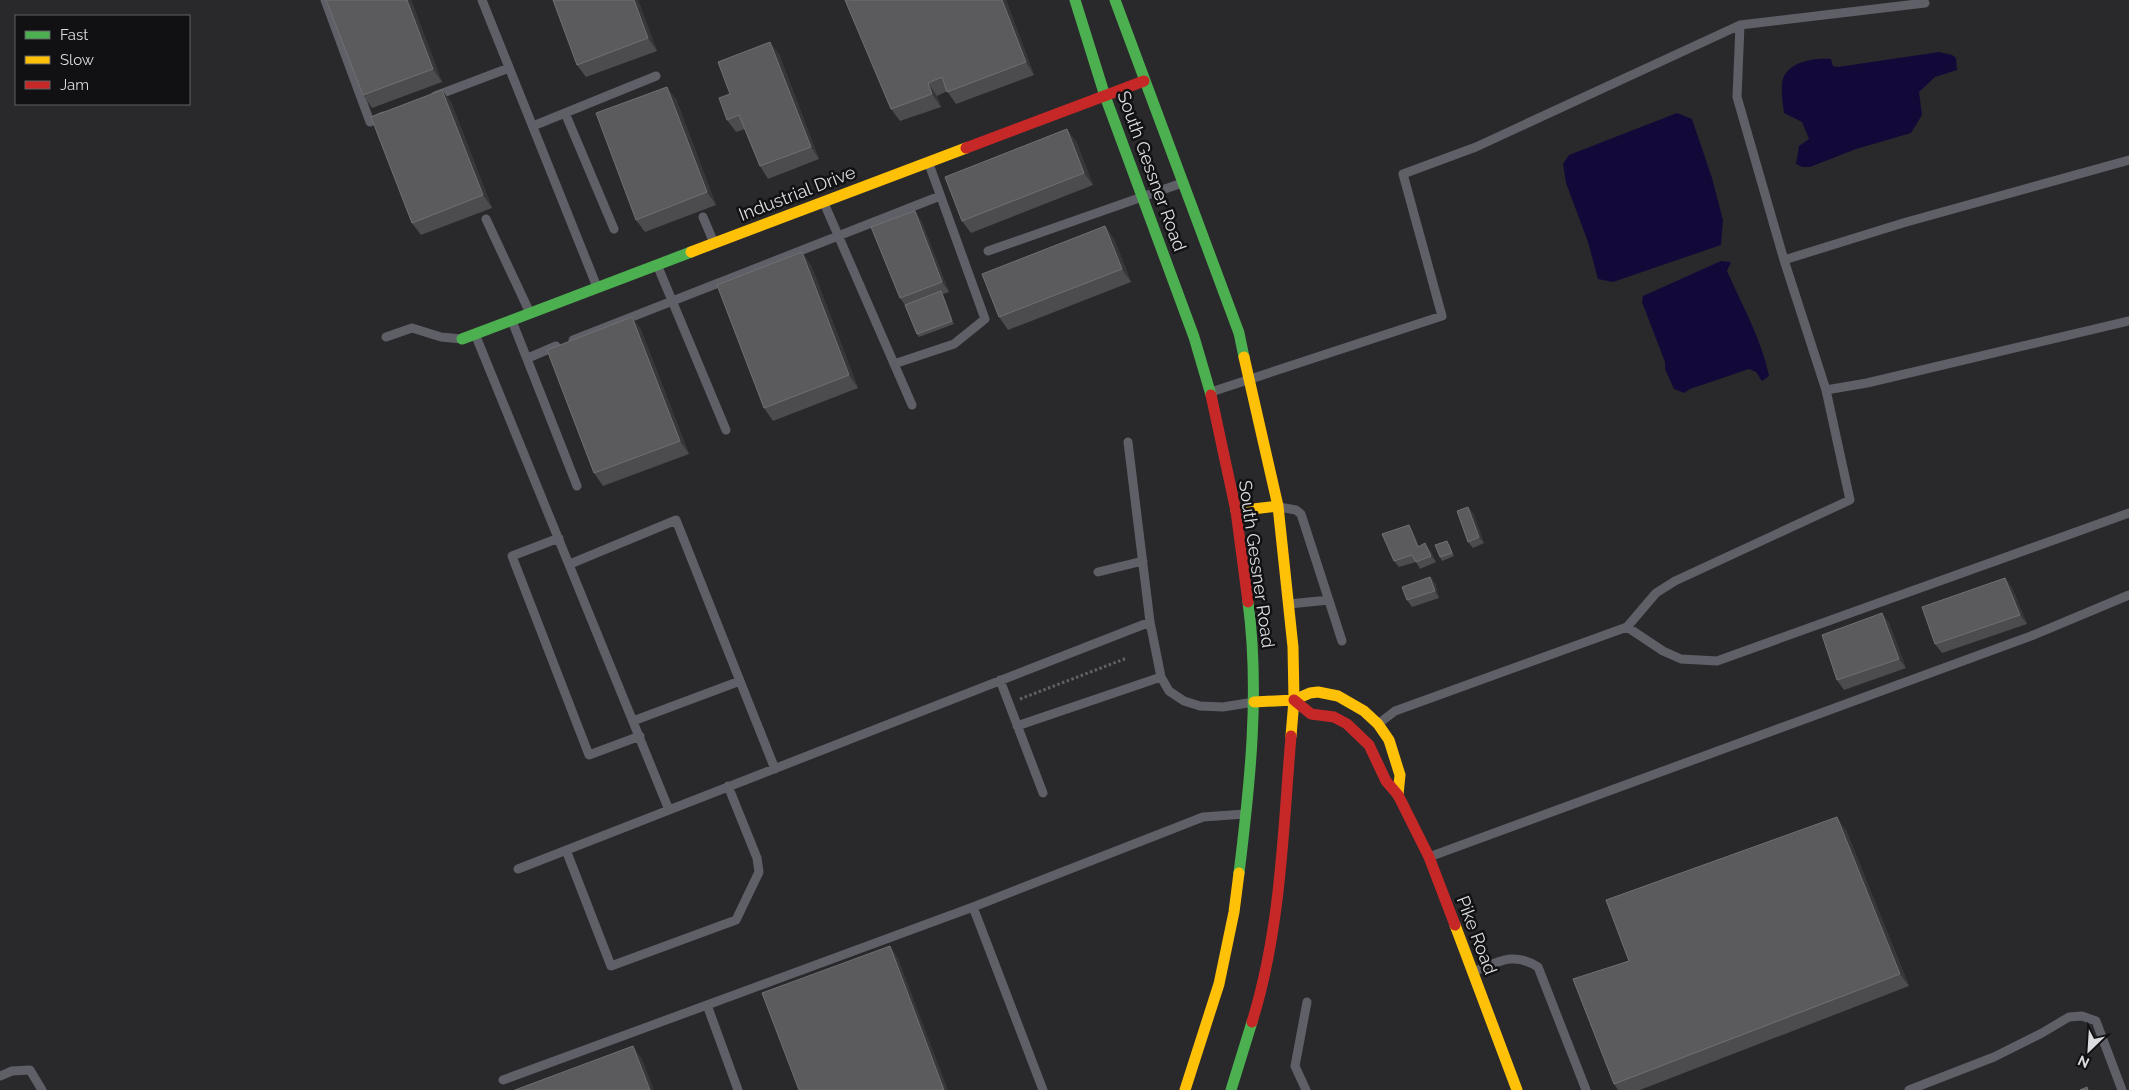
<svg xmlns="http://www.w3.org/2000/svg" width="2129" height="1090" font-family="Raleway,sans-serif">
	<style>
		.water { fill: #130939 }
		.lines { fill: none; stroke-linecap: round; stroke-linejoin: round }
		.path { stroke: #626268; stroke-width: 3; stroke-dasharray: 2.5 2.5; stroke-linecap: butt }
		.lane { stroke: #5f5f68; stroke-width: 9 }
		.fast { stroke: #4caf50; stroke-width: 11 }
		.slow { stroke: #ffc107; stroke-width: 11 }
		.jam { stroke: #c62828; stroke-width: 11 }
		.wall { fill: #4c4c4e }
		.shaded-wall { fill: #37373a }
		.building { fill: #5b5b5e; stroke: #6f7072 }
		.labels { text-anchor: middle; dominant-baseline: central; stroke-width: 5; stroke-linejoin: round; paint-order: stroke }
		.street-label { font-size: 18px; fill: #dbdcdf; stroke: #111113 }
	</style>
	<rect width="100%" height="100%" fill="#29292c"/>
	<path class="water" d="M1939,52L1952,55L1956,58L1957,70L1935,77L1919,92L1922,115L1911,133L1856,149L1810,167H1802L1796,164L1799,146L1809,139L1802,122L1784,113C1783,104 1781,94 1782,84C1784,62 1813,58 1831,59L1833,66L1838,67Z
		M1677,113L1692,119L1712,178L1723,220L1721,245L1613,282L1598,279L1588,242L1566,183L1563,164L1569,155Z
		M1721,261L1731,262L1727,271C1742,305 1762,340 1769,376L1762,381L1756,372L1749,369L1690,389L1684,393L1674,389L1665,369V362L1642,302L1643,296Z"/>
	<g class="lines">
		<path class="path" d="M1020,699L1127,658"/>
		<path class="lane" d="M325,0L370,122L383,116
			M482,0L597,287
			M1740,25L1737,97L1784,260L1826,390L1867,383L2129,321
			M435,96L509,68
			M565,113L614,229
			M533,126L656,76
			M824,203L912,405
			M703,217L714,243
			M486,219L530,313
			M988,251L1182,183
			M1784,260L1903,223L2129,160
			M658,267L726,430
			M512,321L577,486
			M475,334L669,810
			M386,337L412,328L441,337L462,339
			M573,340L940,196
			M528,358L556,346
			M894,364L954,344L985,319L929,164
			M1211,392L1442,316L1403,174L1476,147L1740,25L1925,3
			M1128,442L1150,622L1161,677L1169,691L1184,701L1200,706L1223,707L1254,702
			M1279,507L1296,510L1301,514L1342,641
			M559,538L512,556L589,755L640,736
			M570,564L676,520L775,769
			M1098,572L1143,561
			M1289,604L1329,600
			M1627,627L1663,651L1681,659L1717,661L2129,513
			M1000,680L1043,793
			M633,721L740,681
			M1378,724L1395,711L1627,627L1656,593L1675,581L1850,500L1826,390
			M1017,726L1161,677
			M566,850L611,966L736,920L759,872L757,858L728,786
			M1429,857L2031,636L2129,595
			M518,869L1150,622
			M1473,972C1498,962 1513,951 1538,967L1586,1090
			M0,1076L12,1071L30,1070L42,1090
			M503,1080L707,1005
			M738,1090L707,1005L973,907
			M1043,1090L973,907L1203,817L1245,814
			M1306,1090L1295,1066L1307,1002
			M1909,1090L1994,1057L2042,1033L2069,1017L2082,1016L2096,1021L2122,1090"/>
		<path class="fast" d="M1075,0L1105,96L1194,337L1211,395
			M1115,0L1239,333L1244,357
			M462,339L691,252
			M1239,873C1250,784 1260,691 1248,602
			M1231,1090L1252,1022"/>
		<path class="slow" d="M691,252L966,148
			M1244,357L1278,506L1293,647L1294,700L1291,736
			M1236,511L1278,506
			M1254,702L1294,700L1310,693L1318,692L1338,696L1364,711L1378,724L1389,740L1400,775L1398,795
			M1455,925L1517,1090
			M1185,1090L1219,984L1234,912L1239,873"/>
		<path class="jam" d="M966,148L1144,81
			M1211,395L1236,511L1248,602
			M1294,700L1311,714L1334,717L1347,724L1369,745L1386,781L1398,795L1429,857L1455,925
			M1252,1022C1281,929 1283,831 1291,736"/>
	</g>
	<path class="wall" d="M411,0L442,82L372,108L363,95Z
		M638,0L657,51L586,77L577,65Z
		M1006,0L1034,75L956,104L947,91L937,96L941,107L900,121L891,109Z
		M779,54L819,159L768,179L760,166L745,129L736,132L727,120L730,94Z
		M442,90L451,102L492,208L421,235L412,223Z
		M676,99L716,205L645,232L636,220Z
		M1076,141L1093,185L971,233L962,221Z
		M921,220L949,292L943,294L954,324L919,337L917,334L905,305L900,298Z
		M1105,226L1114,239L1131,282L1008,330L999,317Z
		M811,265L858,388L773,421L764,408Z
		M632,317L641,330L689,454L603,486L594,473Z
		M1473,513L1484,543L1473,548L1468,542Z
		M1409,525L1413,532L1419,546L1430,550L1436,562L1420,569L1416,562L1399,567L1394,561Z
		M1449,544L1454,556L1442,561L1440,557Z
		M1430,577L1435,583L1439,598L1412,607L1407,600Z
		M2005,578L2012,588L2027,624L1942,653L1935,644Z
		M1882,613L1889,623L1906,668L1844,690L1837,680Z
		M1846,830L1909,986L1640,1090H1618L1614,1084L1629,961Z"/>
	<path class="shaded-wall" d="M407,0H411L442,82L433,69Z
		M634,0H638L657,51L648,38Z
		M1002,0H1006L1034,75L1026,62Z
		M770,42L779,54L819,159L811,147Z
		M928,83L937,96L941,107L932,94Z
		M667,87L676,99L716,205L707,192Z
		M442,90L451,102L492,208L483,195Z
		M1067,129L1076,141L1093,185L1084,173Z
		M915,211L921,220L949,292L942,282Z
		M1105,226L1114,239L1131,282L1122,269Z
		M802,252L811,265L858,388L849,375Z
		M941,291L943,294L954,324L952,321Z
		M632,317L641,330L689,454L680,441Z
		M1468,507L1473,513L1484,543L1479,537Z
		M1409,525L1413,532L1422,554L1418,547Z
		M1425,543L1430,550L1436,562L1431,556Z
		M1430,577L1435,583L1439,598L1435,591Z
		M2005,578L2012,588L2027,624L2020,615Z
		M1882,613L1889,623L1906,668L1899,659Z
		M1837,817L1846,830L1909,986L1900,974Z
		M890,946L898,958L948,1090H944Z
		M633,1046L642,1059L654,1090H650Z"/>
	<path class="building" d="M326,0H407L433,69L363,95Z
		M553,0H634L648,38L577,65Z
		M845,0H1002L1026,62L947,92L942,77L928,83L932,94L891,109Z
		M770,42L811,147L760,166L739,115L727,120L719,98L730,94L718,62Z
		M667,87L707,192L636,220L596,113Z
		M442,90L483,195L412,223L371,117Z
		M1067,129L1084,173L962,221L945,177Z
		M915,211L942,282L900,298L871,227Z
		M1105,226L1122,269L999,317L982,274Z
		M802,252L849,375L764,408L717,285Z
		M941,291L952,321L917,334L905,305Z
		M632,317L680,441L594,473L547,350Z
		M1468,507L1479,537L1468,542L1457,511Z
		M1409,525L1418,547L1425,543L1431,556L1416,562L1412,555L1394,561L1382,534Z
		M1447,541L1452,553L1440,557L1435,545Z
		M1430,577L1435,591L1407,600L1402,587Z
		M2005,578L2020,615L1935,644L1922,607Z
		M1882,613L1899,659L1837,680L1822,635Z
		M1837,817L1900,974L1614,1084L1573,979L1629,961L1606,900Z
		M890,946L944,1090H799L762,993Z
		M633,1046L650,1090H515Z
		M2087,1087L2088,1090H2080Z"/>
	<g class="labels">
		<g class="street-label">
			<text transform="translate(1152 171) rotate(70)">South Gessner Road</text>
			<text transform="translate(797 193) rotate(-21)">Industrial Drive</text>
			<text transform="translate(1257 564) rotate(82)">South Gessner Road</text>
			<text transform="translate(1477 935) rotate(69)">Pike Road</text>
		</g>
	</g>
	<rect x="15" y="15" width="175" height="90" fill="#111113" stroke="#626265"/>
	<rect x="25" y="31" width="25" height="8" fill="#4caf50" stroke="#626265"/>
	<text x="60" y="40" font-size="15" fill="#dbdcdf">Fast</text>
	<rect x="25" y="56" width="25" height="8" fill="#ffc107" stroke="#626265"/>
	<text x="60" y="65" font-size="15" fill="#dbdcdf">Slow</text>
	<rect x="25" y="81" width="25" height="8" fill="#c62828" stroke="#626265"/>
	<text x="60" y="90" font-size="15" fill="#dbdcdf">Jam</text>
	<g transform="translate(2089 1050) rotate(205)" stroke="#111113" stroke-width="4" paint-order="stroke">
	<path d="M0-4L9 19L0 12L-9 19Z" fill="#dbdcdf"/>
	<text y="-8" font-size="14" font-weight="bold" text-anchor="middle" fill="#dbdcdf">N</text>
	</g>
</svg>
